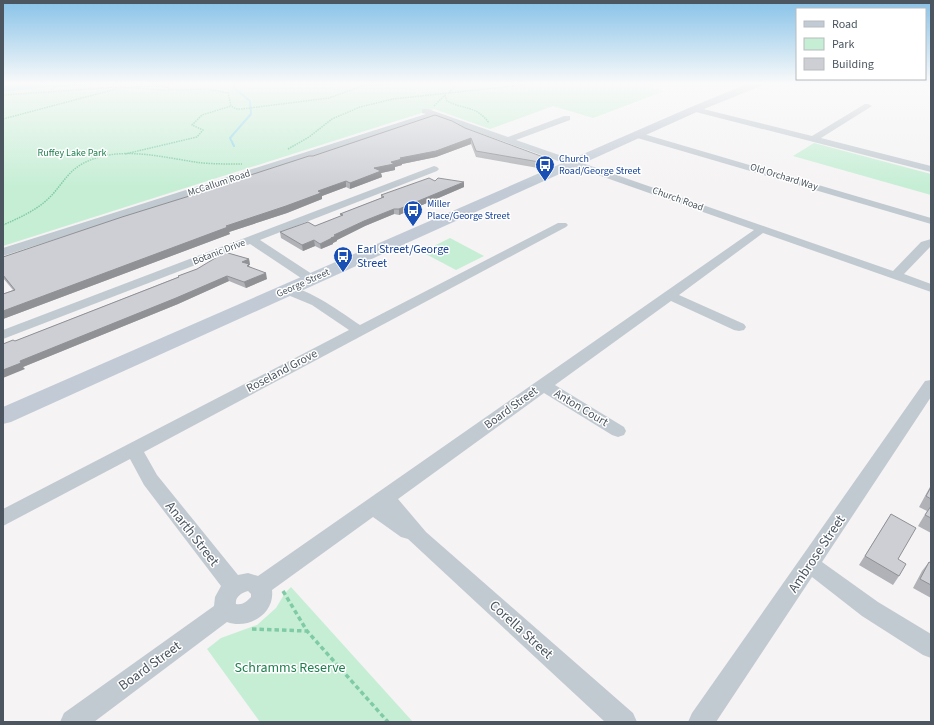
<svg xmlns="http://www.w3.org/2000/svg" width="934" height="725" font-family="'Source Sans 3',sans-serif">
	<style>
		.green { fill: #c6eed5 }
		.water { fill: #95d8e9 }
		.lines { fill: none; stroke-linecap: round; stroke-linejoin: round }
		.stream { stroke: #95d8e9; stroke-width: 2 }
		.path-far1 { stroke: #7fcba5; stroke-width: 1.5; stroke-dasharray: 1.5 1; stroke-linecap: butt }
		.path { stroke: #7fcba5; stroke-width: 3.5; stroke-dasharray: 4.5 3; stroke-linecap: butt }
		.minor { fill: #c2cad1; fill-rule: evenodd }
		.secondary { fill: #c2cbd5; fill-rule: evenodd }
		.wall { fill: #b0b2b7 }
		.shaded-wall { fill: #909195 }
		.building { fill: #cdcfd5; stroke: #909195 }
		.labels { text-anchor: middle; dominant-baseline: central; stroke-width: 3; stroke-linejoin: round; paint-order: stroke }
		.far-park-label { font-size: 10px; fill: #1d7f4d; stroke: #fff }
		.far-transit-label { font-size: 10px; fill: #164399; stroke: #fff; text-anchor: start }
		.far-street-label { font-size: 10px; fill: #4b5660; stroke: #fff }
		.transit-label { font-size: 12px; fill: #164399; stroke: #fff; text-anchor: start }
		.street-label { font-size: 12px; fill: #4b5660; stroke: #fff }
		.near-street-label { font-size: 14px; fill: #4b5660; stroke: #fff }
		.near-park-label { font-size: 14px; fill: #1d7f4d; stroke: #fff }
	</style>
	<rect width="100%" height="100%" fill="#f5f3f3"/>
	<path class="green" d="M3,84H639L665,91L593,118L553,106L490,129L434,109L3,246Z
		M814,143L931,174V195L793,156Z
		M450,238L484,256L456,270L422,252Z
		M291,587L413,722H260L207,649L221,638L257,625L276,608L285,593Z"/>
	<path class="water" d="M3,84H48L57,86L3,92Z"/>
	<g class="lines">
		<path class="stream" d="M234,84V88L250,101L251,114L230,138L234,146
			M282,84H334
			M57,86L92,84"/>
		<path class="path-far1" d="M131,87L161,86L173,89
			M51,90L59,84
			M449,93L456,84
			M3,95L119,87L162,90L208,89L228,93L231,106L236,109H242L329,98L362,86L390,84
			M445,95L447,101C464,110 476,105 489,123
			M434,106L445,95
			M3,119L116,89
			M288,149L309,137L332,119L360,107L393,99L532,84H571
			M125,154L197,137L203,130L192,125L202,115L231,106
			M3,225C19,218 35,211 48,199C60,188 67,172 82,164C118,144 164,158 202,163C216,164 229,164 242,164"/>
		<path class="path" d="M283,591L307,631L388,722
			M252,629L307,631"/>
		<path class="minor" d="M926,84H931V86H927Z
			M865,104H868L872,106L821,138L931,166V172L692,111L691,109L695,107L812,136Z
			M422,109H428L508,137L564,116H570V120L516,140L893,271L921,242L931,239V246L904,274L931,284V292L763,233L679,295L744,324L746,327L744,330L739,331L734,330L671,301L555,385L624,427L626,431L624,435L618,437L612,435L544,393L398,499L426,532L633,713L637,722H605L408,539L401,537L373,517L272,590C275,614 248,630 227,622L94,722H60L64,713L214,606L215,597L221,586L144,485L130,459L3,526V509L349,330L312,305L283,293L282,290L283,287C302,283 344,314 360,325L558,223H566L568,225L566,227L144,452L157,475L238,575L248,573L258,576L754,230L434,117L3,256V248L426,114L422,113ZM248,591L251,594V597C246,602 243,605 236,604C235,597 241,593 248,591Z
			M637,132L931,218V224L634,137L633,135Z
			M434,166L437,167L439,169L437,171L260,240L315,276L317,279L315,282H307L250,244L3,339V330Z
			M931,380V397L822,562L878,602L931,634V658L923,655L862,616L812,577L716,722H688L692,713L925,381Z"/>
		<path class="secondary" d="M747,84H762L761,86L699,111L11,422L3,424V407L691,107Z"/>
	</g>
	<path class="wall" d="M465,128L546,163L544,169L476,157L471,144L436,157L402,164V165L395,167V170L381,173L382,177L350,189L346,187L322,196V199L287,213L229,232L230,234L3,319V294L13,290L3,278V257L313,156Z
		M435,181L464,187L399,215L394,214L365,226L337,240V241L333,243V244L321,249L315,246L303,251L281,238L280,232L315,226L341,216L340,214L381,198V195Z
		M228,253L249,259L250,265H249V266L267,279L246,288L229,281L178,304L23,367L25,369L3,349V344L15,341L178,277V276L197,269Z
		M931,485V533L918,526L927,511L919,507Z
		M891,514L898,559L899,576L893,585L859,565Z
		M929,562L931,563V598L913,588L922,571Z"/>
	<path class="shaded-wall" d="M471,138V144L436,157L402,164V165L395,167V170L381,173L382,177L350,189V183L374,168L400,158Z
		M346,181V187L322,196V199L287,213L229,232L230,234L3,319V311L318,191Z
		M464,182V187L399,215V209Z
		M394,209V214L365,226L337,240V241L333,243V244L321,249L320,244L331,238L334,235L364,221Z
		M314,240L315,246L303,251L302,245Z
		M249,259L250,265H249L250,270L242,262Z
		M266,273L267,279L246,288L244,282Z
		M227,276L229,281L178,304L23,367L25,369L3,378V370L20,361Z"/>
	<path class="building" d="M435,115L452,121L465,128L546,158L545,163L476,151L471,138L436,151L400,158L402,159L391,162L394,164L374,168L381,171L350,183L346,181L318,191L321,193L286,206L226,226L228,227L3,311V294L15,290L3,275V257L122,217L199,193L229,182L309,156H313L429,117Z
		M429,178L435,181L438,178L464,182L399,209H394L364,221L334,235L336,236L331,238H332L320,244L314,240L302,245L280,232L308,222L315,226L343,215L340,214L384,197L381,195Z
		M227,251L228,253L249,259L242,262L249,264L247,266L266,273L244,282L227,276L176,298L20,361L21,363L3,370V350L4,349L3,348V344L13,340L15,341L179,277L178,276L197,269Z
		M931,487V499L926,496Z
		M931,506V518L925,515Z
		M891,514L916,528L898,559L906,564L899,576L865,556Z
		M929,562L931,563V585L920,579Z"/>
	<linearGradient id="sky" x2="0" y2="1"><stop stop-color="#87c2e8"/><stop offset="0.45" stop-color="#fafafa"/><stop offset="1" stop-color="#fafafa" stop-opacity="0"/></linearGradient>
	<rect width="934" height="186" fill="url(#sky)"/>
	<defs>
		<symbol id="bus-pin" viewBox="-11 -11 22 30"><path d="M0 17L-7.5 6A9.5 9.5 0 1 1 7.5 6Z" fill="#1a4fb4" stroke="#fff"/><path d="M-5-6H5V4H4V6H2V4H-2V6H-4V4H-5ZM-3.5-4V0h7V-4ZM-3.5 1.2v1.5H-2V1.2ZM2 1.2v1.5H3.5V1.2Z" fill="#fff"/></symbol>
	</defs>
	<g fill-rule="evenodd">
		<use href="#bus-pin" x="534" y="154" width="22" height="30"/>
		<use href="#bus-pin" x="402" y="199" width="22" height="30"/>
		<use href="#bus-pin" x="332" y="245" width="22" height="30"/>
	</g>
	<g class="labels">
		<g class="far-park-label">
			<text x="72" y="153">Ruffey Lake Park</text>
		</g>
		<g class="far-transit-label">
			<text x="559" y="159">Church<tspan x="559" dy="12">Road/George Street</tspan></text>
			<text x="427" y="204">Miller<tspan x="427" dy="12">Place/George Street</tspan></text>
		</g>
		<g class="far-street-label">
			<text transform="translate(784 177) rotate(17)">Old Orchard Way</text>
			<text transform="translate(219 183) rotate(-18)">McCallum Road</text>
			<text transform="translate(678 199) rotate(20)">Church Road</text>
			<text transform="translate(219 252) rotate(-21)">Botanic Drive</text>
			<text transform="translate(303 283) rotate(-24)">George Street</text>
		</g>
		<g class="transit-label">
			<text x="357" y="249">Earl Street/George<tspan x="357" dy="14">Street</tspan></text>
		</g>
		<g class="street-label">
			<text transform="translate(282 371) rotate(-28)">Roseland Grove</text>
			<text transform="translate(511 408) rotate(-36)">Board Street</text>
			<text transform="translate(581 408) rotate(31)">Anton Court</text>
		</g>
		<g class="near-street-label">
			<text transform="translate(192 534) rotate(52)">Anarth Street</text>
			<text transform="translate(817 554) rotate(-56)">Ambrose Street</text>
			<text transform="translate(521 630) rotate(42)">Corella Street</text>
			<text transform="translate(150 666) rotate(-36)">Board Street</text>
		</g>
		<g class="near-park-label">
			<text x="290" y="668">Schramms Reserve</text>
		</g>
	</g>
	<rect width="934" height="725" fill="none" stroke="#4b5660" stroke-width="8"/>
	<rect x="796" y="8" width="130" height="72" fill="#ffffff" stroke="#b7bbbf"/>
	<rect x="804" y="21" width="20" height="6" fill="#c2cbd5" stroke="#b7bbbf"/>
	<text x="832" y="28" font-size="12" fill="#4b5660">Road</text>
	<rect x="804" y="38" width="20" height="12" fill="#c6eed5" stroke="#b7bbbf"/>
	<text x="832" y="48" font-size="12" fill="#4b5660">Park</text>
	<rect x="804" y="58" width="20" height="12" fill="#cdcfd5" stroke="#b7bbbf"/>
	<text x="832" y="68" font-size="12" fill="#4b5660">Building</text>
</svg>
